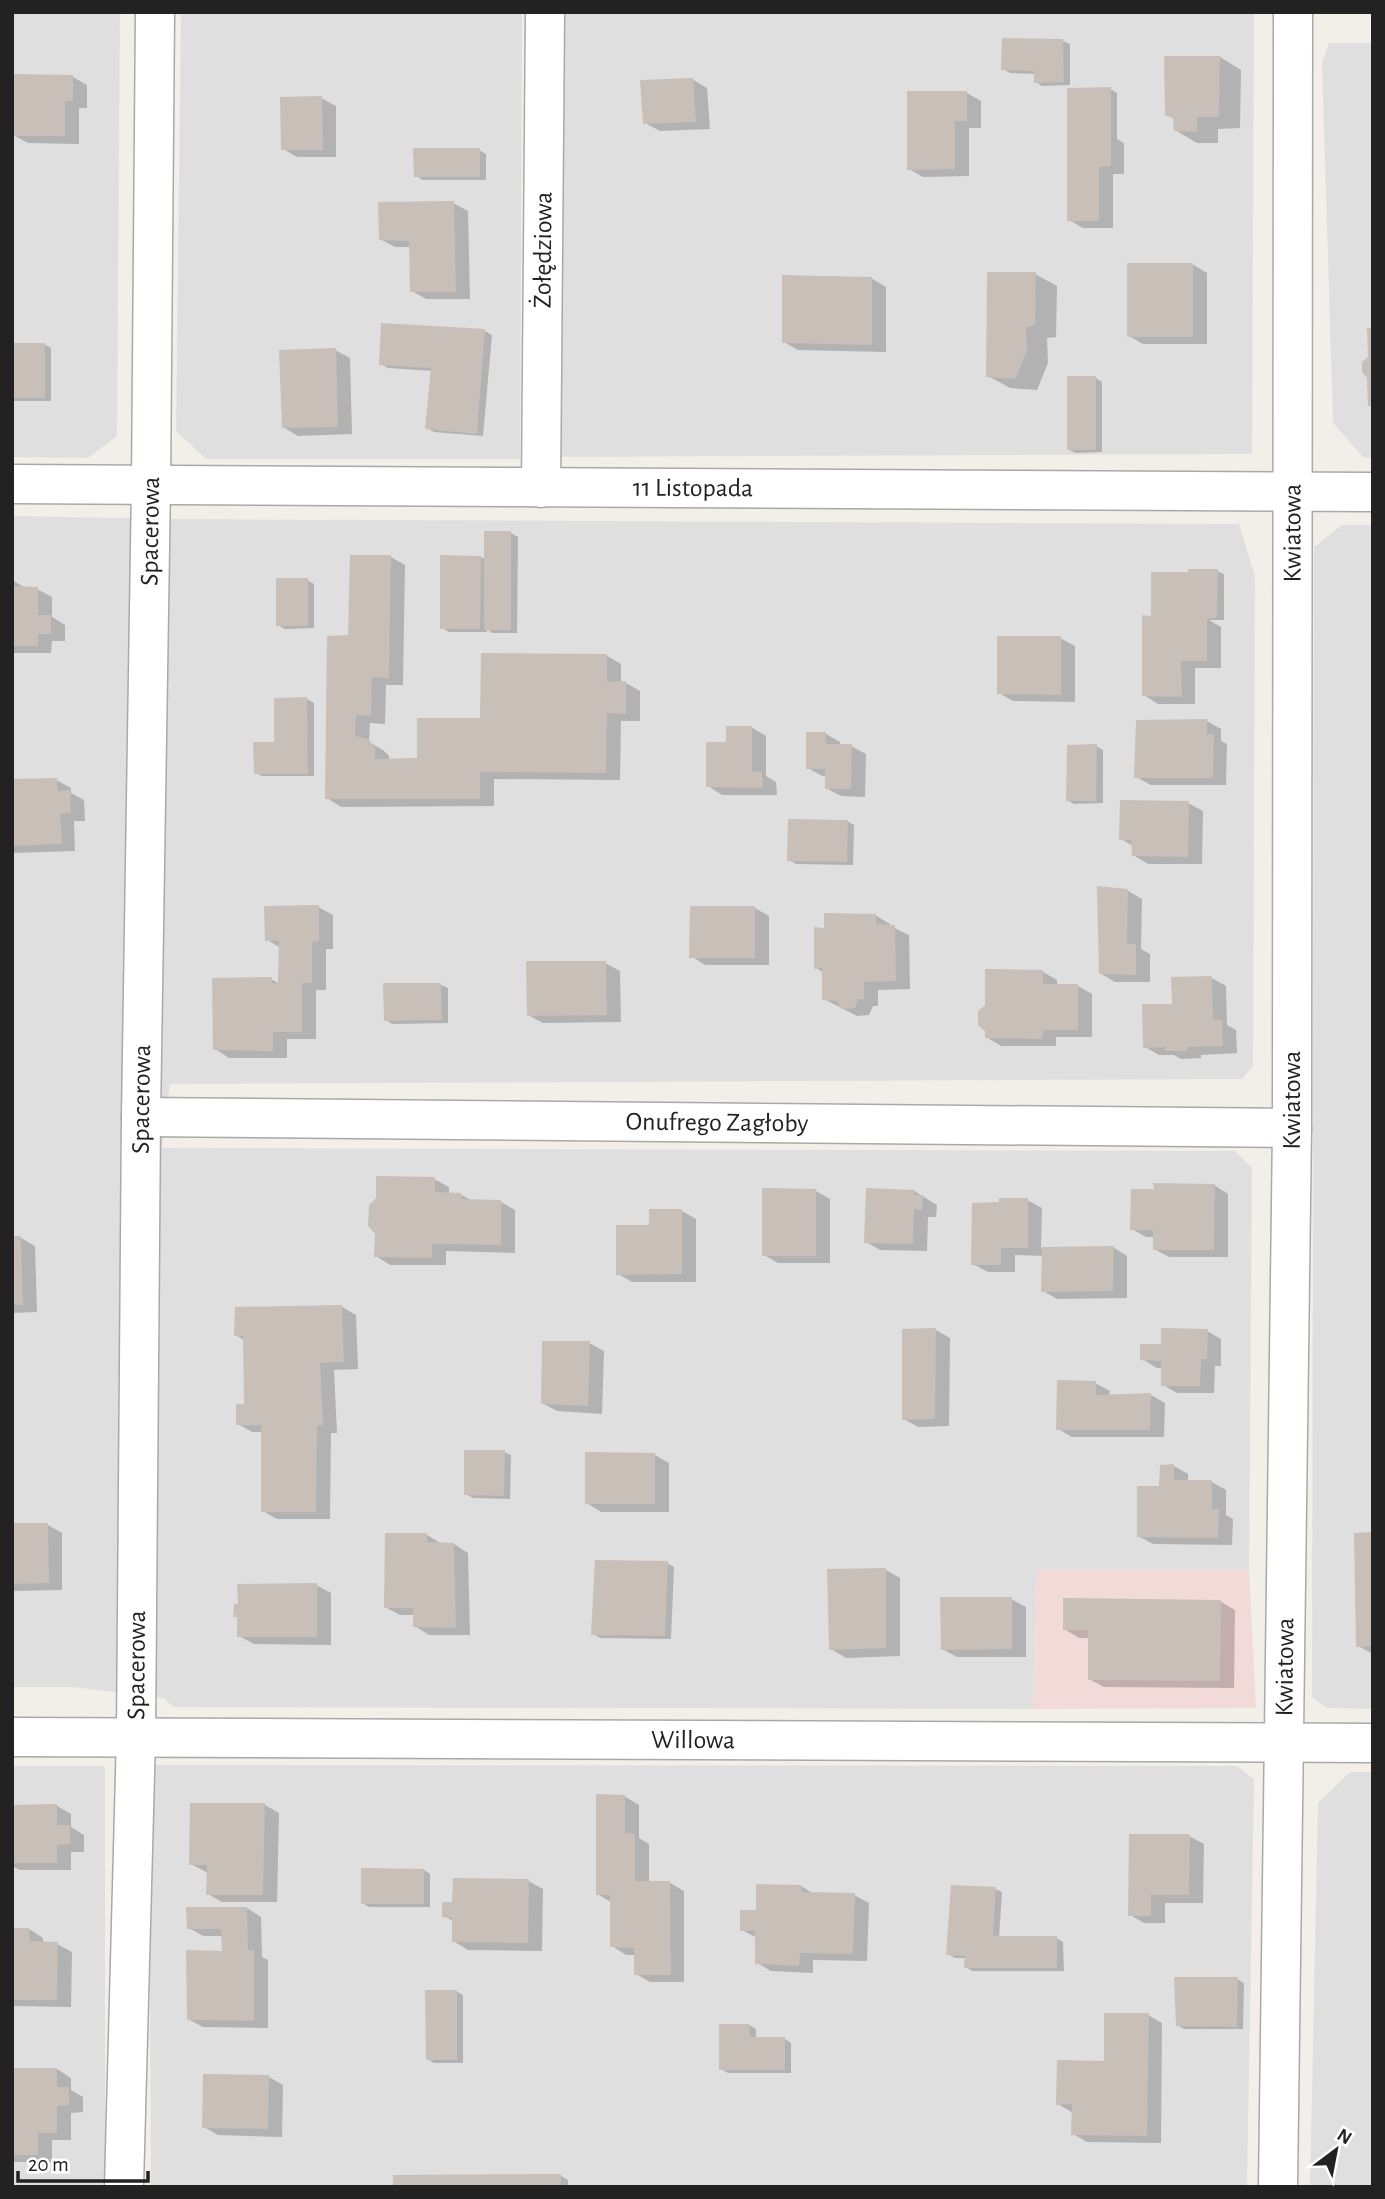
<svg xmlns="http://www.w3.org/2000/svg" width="1385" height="2199" font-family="'Alegreya Sans',sans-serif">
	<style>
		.residential { fill: #e0dfdf }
		.commercial { fill: #f2dad9 }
		.shadow { fill: #0003 }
		.building { fill: #c7bfb8 }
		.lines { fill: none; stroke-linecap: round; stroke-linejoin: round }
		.street-casing { stroke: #a9a9a9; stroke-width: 41 }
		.street { stroke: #fff; stroke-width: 38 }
		.labels { text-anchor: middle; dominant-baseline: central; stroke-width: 7; stroke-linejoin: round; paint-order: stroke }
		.street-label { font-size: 26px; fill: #222; stroke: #fff }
	</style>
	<rect width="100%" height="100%" fill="#f2efe9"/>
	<path class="residential" d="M12,12H120L117,436L88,458L12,457Z
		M181,12H522L520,459H206L176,431Z
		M563,12H1254L1252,454L560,457Z
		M1329,43H1373V458H1364L1333,423L1322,63Z
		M12,516L172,519L1239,524L1255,577L1253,1066L1242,1079L170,1084L162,1148L1235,1151L1252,1168L1249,1570H1037L1034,1709L173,1707L164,1698L72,1687H12Z
		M1342,525H1373V1709L1327,1708L1312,1697L1314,547Z
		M149,1765L1237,1766L1254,1779L1247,2187H151Z
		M12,1766H105V2187H12Z
		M1350,1772H1373V2187H1310L1318,1803Z"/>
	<path class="commercial" d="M1037,1570H1249L1256,1708L1034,1709Z"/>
	<path class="shadow" d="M1063,41L1070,44V85L1042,86L1036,82L1035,74L1010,73L1003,69Z
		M1220,57L1241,70L1240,128L1218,129V143H1197L1175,130V119L1167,115Z
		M73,77L87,85V108H79V144L28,143L13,135Z
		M692,79L707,88L710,129L660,131L645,123Z
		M1110,89L1117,93V139L1124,143V174H1113V228H1083L1069,220Z
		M967,93L981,101V128H969V176L923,177L909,169Z
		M321,98L336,106V157H297L283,149Z
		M479,150L486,154V180H423L416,176Z
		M453,203L468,211L470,299H426L412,291L411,247H395L380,239Z
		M1192,264L1207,273V344H1143L1129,336Z
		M1035,274L1057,286L1056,337L1047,338L1048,363L1037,390L1010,388L988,376Z
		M871,278L886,287V352L798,350L784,342Z
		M383,325L485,331L492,335L483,436L434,432L427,428L433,371L388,368L381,364Z
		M44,344L51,348V401H12V345Z
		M335,350L350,358L352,434L298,436L283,427Z
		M1096,378L1102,382V452L1075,453L1068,449Z
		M511,533L518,537L517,633H492L487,629V632H449L442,628L481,557L486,560Z
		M352,556L391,557L405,565L403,685H386L385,724L370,723L369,742L383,750L389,756V760H419L482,720L607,656L621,664V683H626L640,691V721H621L620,780L494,779V806L341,807L327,798L350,637Z
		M1217,571L1224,574V620H1209L1221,627V668H1195V704H1158L1144,695L1152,619Z
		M12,580L27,589H37L52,597V617L65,625V641H52L51,653H12Z
		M307,580L314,584V628L285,629L278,625Z
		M1060,638L1075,646V702L1013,701L999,693Z
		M276,699H307L314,703V776H262L256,773L276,744Z
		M1207,721L1221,729V741L1227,744L1226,785H1151L1136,777Z
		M751,727L766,736V776L776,782L777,795H722L708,786Z
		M826,734L840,742V746H851L866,754L865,797L841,796L826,788V776H822L808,768Z
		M1096,746L1103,750V803L1074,804L1067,800Z
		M56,780L71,788V793L84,800L85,821H74L75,851L12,853V781Z
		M1188,803L1203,811L1202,864H1148L1133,855V846L1121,839Z
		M847,821L854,825L853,865L796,864L789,860Z
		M1128,891L1142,899L1141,949L1150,954V982H1115L1100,973Z
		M318,907L333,915V949H326V990H316V1039H287V1058H229L215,1049L271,979L280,984L281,948L267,940Z
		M755,908L769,916V965H705L691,956Z
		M875,915L890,924V926L909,935L910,989L878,990V1006H873L869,1015L857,1016L824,999V973L816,968L825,929Z
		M605,963L620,971L621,1022L543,1023L528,1015Z
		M1043,972L1057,980V986H1078L1092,994V1037H1056V1046H1001L986,1037V1030Z
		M1212,978L1226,986L1227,1025L1236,1030L1237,1053L1201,1055V1058L1181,1059L1174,1055H1159L1145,1047L1173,1006Z
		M441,985L448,988V1023L392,1024L386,1020Z
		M434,1179L449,1187V1194H460L472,1201L501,1202L515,1210V1253L446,1251V1265H390L376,1256Z
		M1214,1185L1228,1194V1257H1169L1154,1249L1155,1237H1146L1132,1229Z
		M816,1191L830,1199V1263H778L764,1255Z
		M914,1191L937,1205L936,1217H928L927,1251L880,1250L866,1242Z
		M1027,1200L1042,1208L1041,1249L1113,1247L1127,1256V1298L1057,1299L1043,1291L1044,1256L1015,1255V1272H988L973,1264Z
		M682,1211L696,1219V1282H632L618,1274L651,1227Z
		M12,1238H21L35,1246L37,1312L12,1313Z
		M342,1307L356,1315L358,1369L334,1370L337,1433H331L330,1519H277L263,1511L262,1432H252L238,1424L245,1406V1341L236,1335Z
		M936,1330L950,1338L949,1426L918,1427L904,1419V1331Z
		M1207,1331L1221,1339V1366H1215L1214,1393H1177L1163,1385V1368H1157L1142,1359L1163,1346Z
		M589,1343L604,1351L602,1414L557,1411L542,1403Z
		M1095,1383L1110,1391L1109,1396L1151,1395L1165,1403L1164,1437H1072L1058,1429Z
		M504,1452L511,1455L510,1499L473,1498L466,1494Z
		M587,1454L655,1455L669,1463V1512H601L587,1503Z
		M1174,1466L1188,1474V1481L1212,1482L1226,1490V1515L1233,1519L1232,1545L1153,1544L1138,1536L1161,1488Z
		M12,1525H48L62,1533V1590L12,1591Z
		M1373,1534V1654L1358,1646Z
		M427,1535L442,1544H454L468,1553L470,1635H429L415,1626V1615H400L385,1607Z
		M667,1563L674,1567L671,1639L600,1638L593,1634Z
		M886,1570L900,1578V1656L846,1658L831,1649Z
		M316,1585L331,1593V1645L254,1644L239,1636Z
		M1011,1599L1026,1607V1657H957L942,1649Z
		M1221,1602L1235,1610L1234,1688L1104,1687L1089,1679L1090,1638H1079L1064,1629Z
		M624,1796L639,1805V1838L649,1844V1883H670L684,1891V1982H650L636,1974L635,1955H626L612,1946L611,1902L597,1894Z
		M265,1805L279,1813L277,1902H222L208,1894V1873L191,1864Z
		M12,1806H57L71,1814V1827L84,1835V1852H71V1870H20L12,1866Z
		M1189,1836L1204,1844L1203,1903H1165V1923H1144L1130,1915Z
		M424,1870L430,1874V1907H369L362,1903Z
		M528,1881L543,1889L542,1951L468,1950L453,1941V1921L444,1916L453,1904Z
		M801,1886L814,1894L854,1895L869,1903L867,1961L813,1960V1973L771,1971L757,1963V1938L742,1930L758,1912Z
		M995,1889L1002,1892L999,1938H1056L1063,1942L1064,1971H972L966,1967L967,1958H955L948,1954Z
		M247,1908L261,1917L262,1957L268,1960V2028L203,2027L188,2019L223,1953V1936H203L189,1928Z
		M12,1929H29L43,1938V1943L57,1944L72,1952L71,2007L12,2006Z
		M1237,1979L1244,1983L1243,2029H1184L1177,2025Z
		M456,1991L463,1995V2063H434L427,2059Z
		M1148,2015L1162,2023L1161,2143L1087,2142L1073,2134V2113L1058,2104L1105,2063Z
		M749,2025L756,2029V2038L785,2039L791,2043V2073H728L721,2069Z
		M57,2069L71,2078V2090L83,2097V2112L71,2113V2140H52V2162H12V2070Z
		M269,2077L283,2085L282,2137L218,2135L204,2127Z
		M561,2176L568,2180V2187H395Z"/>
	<path class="building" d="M1002,38L1063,39L1064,82L1034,83V71L1001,70Z
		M1164,56H1220L1219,117H1197V132L1174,131L1173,117L1165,116Z
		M12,74L73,75V101H65V136H12Z
		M693,78L696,122L643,124L640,80Z
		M1111,87V166L1099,167V221H1067V88Z
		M907,91H967V121H955V169L907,170Z
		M322,96L323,150H281L280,97Z
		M413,148H480V177H414Z
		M454,201L456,292H410L409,241L379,240L378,202Z
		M1127,263H1193V337H1127Z
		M987,272H1036L1035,325L1026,327L1027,351L1015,379L986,377Z
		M782,275L872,277V345L782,343Z
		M381,323L485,329L477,434L425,429L431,368L379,365Z
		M1367,328H1373V406H1368L1367,378L1362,372V362L1368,357Z
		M12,343H45V398H12Z
		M336,348L338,427L282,428L279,350Z
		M1067,376H1096V450H1067Z
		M484,531H511V630H484Z
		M350,555H391L389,678L372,677L371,716L356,715L355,736L368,739L375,747V759L417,758V718H480L481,653L607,654V682L626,681V714L607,713L606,773L480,772V799H325L327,636L348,635Z
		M440,555L481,556L480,629H440Z
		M1188,569H1218L1217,618L1207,619V661H1181L1182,697L1142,696V615L1151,616V572H1188Z
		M276,578H308V626H276Z
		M12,586L38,587V615H51V634H38V646H12Z
		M997,636H1061V695L997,694Z
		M307,697L308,774H254L253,742H274V698Z
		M1207,719V734H1214L1213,778H1134L1136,720Z
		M726,726H752V771L762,772L763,788L706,787V742H726Z
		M806,732H826V744H852L851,789H825V769H806Z
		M1097,744L1096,801H1066L1067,745Z
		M57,778L58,791L70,790L71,813L60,814L62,844L12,846V779Z
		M1120,800L1189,801L1188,857L1132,856L1131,840H1119Z
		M788,819L848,820L847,862L787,861Z
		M1097,886L1128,889L1127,944H1136V975L1099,974Z
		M319,905V941L312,942V983H302V1032H273V1051L213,1050L212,978L272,977V983H278L279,941H265L264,906Z
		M690,906H755V958H689Z
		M824,913L876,914V924L895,925L896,981L864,982V999H858L855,1008L841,1009L837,1001L822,1000V968L814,969V927L824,928Z
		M526,961H606L607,1015L527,1016Z
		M985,969L1043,970V984H1078V1030H1043L1042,1039L985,1038V1031L978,1025V1011L985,1005Z
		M1212,976L1213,1020H1222L1223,1046L1187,1047V1051H1165V1047L1143,1048L1142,1004H1172L1171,977Z
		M383,983H441L442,1020L384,1021Z
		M376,1176L435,1177V1192L461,1193L462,1199L501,1200V1245L432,1244V1258L374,1257L375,1234L368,1226L369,1205L376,1198Z
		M1153,1183L1215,1184L1214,1250H1153V1230H1130L1131,1189H1154Z
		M762,1188L816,1189V1256H762Z
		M866,1188L915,1190L914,1195H923L922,1210L914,1209L913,1244L864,1243Z
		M999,1198H1028V1248H1001V1265H971L972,1203L999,1202Z
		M649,1209H682V1274L616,1275V1225H649Z
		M12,1236H21L23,1305H12Z
		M1114,1246L1113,1291L1041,1292L1042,1247Z
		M342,1305L344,1362L320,1363L323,1425L317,1426L316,1512H261V1425H236V1404H244L243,1336H234L235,1307Z
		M936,1328L935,1419L902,1420V1329Z
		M1161,1328L1208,1329L1207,1359H1201L1200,1386H1161V1361L1140,1360V1344H1161Z
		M542,1341H590L588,1406L541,1404Z
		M1057,1380L1096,1381V1395L1151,1393L1150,1430H1056Z
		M464,1450H505L504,1496L464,1495Z
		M585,1452L655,1453V1504H585Z
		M1174,1464V1480H1212V1509H1219L1218,1538L1137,1537V1486H1159L1160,1465Z
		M12,1523H48L49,1583L12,1584Z
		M1373,1532V1646L1356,1647L1354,1533Z
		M385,1533H427V1542L454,1543L456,1628L413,1627V1608H384Z
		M595,1560L668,1561L665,1636L591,1635Z
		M886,1568V1648L829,1650L827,1569Z
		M317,1583V1637H237V1617H233L234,1604H238L237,1584Z
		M940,1597H1012V1649L941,1650Z
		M1063,1598L1221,1600L1220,1681L1088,1680V1630H1063Z
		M596,1794L625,1795V1833L635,1834V1881H670L671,1975H634V1948L610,1947V1895H596Z
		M190,1803H265L263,1895H206L207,1865H189Z
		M57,1804V1825H70V1844L57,1845V1863H12V1805Z
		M1129,1834H1190L1189,1895H1151V1916H1128Z
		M361,1868L424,1869V1904H361Z
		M453,1878L529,1879L528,1943L452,1942V1918L442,1917V1902H452Z
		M756,1884L801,1885L802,1892L855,1893L853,1954L800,1953L799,1966L755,1964V1931H740V1910H756Z
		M951,1885L996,1887L993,1936H1057V1968H964L965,1956L946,1955Z
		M186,1907H247L248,1950H254V2021L187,2020L186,1950L222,1951L221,1929H187Z
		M12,1928H29L30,1941L58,1942L57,2000H12Z
		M1174,1977H1238L1237,2027L1176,2026Z
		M425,1990H457V2060H426Z
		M1104,2013H1149L1147,2136L1071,2135L1072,2104L1056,2105L1057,2060L1104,2061Z
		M719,2024H749L750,2037H785V2070H719Z
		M12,2068H57V2087H69V2105L57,2106V2133H38V2155H12Z
		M203,2074L269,2075L268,2129L202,2128Z
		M561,2174V2187H393V2175Z"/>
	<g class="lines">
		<defs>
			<g id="street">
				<path id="s1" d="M12,484L1373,492"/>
				<path id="s2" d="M541,488L545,12"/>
				<path id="s3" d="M141,1117L1292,1128"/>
				<path id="s4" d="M12,1737L1373,1743"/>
				<path id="s5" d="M124,2187L136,1736L141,1117L151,484L155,12"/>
				<path id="s6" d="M1278,2187L1292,1128L1293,12"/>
			</g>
		</defs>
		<use href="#street" class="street-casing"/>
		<use href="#street" class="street"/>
	</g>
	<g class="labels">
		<g class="street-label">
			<text stroke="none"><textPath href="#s2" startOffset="238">Żołędziowa</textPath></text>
			<text stroke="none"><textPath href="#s1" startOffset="681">11 Listopada</textPath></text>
			<text stroke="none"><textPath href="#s5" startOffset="1656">Spacerowa</textPath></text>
			<text stroke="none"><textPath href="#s6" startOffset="1654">Kwiatowa</textPath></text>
			<text stroke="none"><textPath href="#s5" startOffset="1088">Spacerowa</textPath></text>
			<text stroke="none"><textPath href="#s6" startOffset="1087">Kwiatowa</textPath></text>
			<text stroke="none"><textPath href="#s3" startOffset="576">Onufrego Zagłoby</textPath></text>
			<text stroke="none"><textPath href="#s5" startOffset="522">Spacerowa</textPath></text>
			<text stroke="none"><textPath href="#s6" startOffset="520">Kwiatowa</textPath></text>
			<text stroke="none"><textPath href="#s4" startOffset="681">Willowa</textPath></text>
		</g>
	</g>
	<rect width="1385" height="2199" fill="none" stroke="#222222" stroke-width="28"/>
	<g transform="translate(1336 2150) rotate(32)" stroke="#ffffff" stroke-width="5" paint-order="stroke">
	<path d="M0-5L12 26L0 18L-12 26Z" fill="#222222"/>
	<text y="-10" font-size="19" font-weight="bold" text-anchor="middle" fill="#222222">N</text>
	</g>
	<path d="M18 2171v10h130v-10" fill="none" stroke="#222222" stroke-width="3.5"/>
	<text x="28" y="2171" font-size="21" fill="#222222" stroke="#ffffff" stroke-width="5" paint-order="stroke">20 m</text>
</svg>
